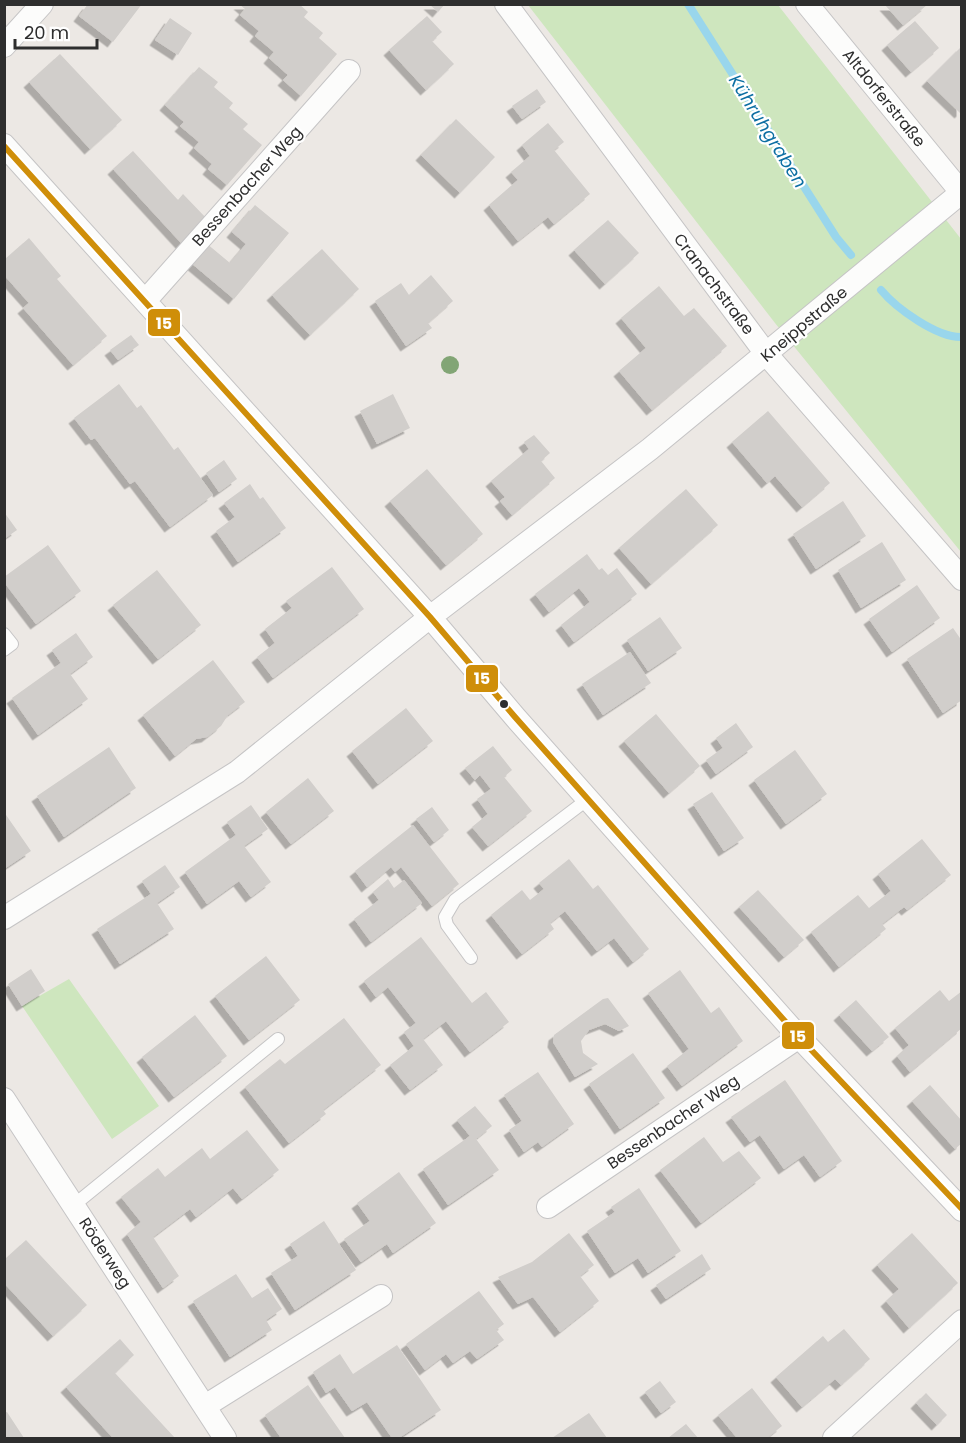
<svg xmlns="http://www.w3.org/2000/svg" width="966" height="1443" font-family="Poppins,sans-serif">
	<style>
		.green { fill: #cee6be }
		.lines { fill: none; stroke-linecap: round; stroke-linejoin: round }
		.stream { stroke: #99d6ec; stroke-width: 8 }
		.building { fill: #d1cecb; filter: url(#shadow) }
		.lane-casing { stroke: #c5c4c5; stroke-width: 14 }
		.street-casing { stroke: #c5c4c5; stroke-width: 24 }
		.lane { stroke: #fcfcfb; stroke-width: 12 }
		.street { stroke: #fcfcfb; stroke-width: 22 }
		.bus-1-casing { stroke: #fff; stroke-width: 10 }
		.bus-1 { stroke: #cf8e09; stroke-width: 6 }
		.tree { fill: #82a575 }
		.bus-dot { fill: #2e2e2e; stroke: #fff; stroke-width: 2 }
		.labels { text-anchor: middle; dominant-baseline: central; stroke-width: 4.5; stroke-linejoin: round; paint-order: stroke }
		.street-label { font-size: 16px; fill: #2e2e2e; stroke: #fff }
		.water-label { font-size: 18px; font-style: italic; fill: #0d6fa3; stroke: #fff }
		.line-badge { stroke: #fff; stroke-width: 2 }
		.badge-label { font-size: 16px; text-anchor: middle; font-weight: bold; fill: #fff }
	</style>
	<defs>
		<filter id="shadow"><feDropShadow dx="-5.5" dy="5.5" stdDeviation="0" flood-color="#0004"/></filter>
	</defs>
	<rect width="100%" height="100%" fill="#ece8e4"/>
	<path class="green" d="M528,5H778L961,239V552L775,323Z
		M69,979L159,1106L112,1139L22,1006Z"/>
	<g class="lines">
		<path class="stream" d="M688,4L836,237L851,255
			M881,290C896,308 937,338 962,337"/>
	</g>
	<path class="building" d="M88,4H142L113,42L79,16Z
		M239,4H299L308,12L304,17L323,33L319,38L337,54L301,96L283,80L288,75L269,58L274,52L255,36L259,31L240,15L245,9Z
		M429,4H445L438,12Z
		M885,5H927L903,25Z
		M427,16L442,32L432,41L454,64L426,90L389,50Z
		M170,18L192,33L178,55L155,40Z
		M915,21L939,48L911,72L887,45Z
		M962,46V111L960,113L927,81Z
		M60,54L122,120L90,149L29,82Z
		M199,67L218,82L214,87L233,103L229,108L248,124L243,129L262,145L227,185L208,169L212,164L194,148L199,142L180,126L184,122L165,105Z
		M537,89L546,102L522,119L512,106Z
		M456,119L495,157L460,193L421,155Z
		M548,123L564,142L554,150L590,194L554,224L548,217L518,241L489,205L518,180L511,172L530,156L522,145Z
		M133,151L178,200L183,194L208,220L182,244L113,169Z
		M255,205L289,233L234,299L190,262L206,243L230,263L246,244L232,232Z
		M608,220L639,253L605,284L574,250Z
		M29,238L61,276L57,279L107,336L73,365L23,308L29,303L4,275V260Z
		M322,249L359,289L310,335L272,295Z
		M431,275L453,301L428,323L432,328L406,346L375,301L401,283L409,295Z
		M659,286L684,316L694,308L727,346L652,410L619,371L646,348L621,318Z
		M131,335L139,345L118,360L110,350Z
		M119,384L137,408L141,405L174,450L178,447L213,495L170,527L135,481L130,484L95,438L91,440L74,418Z
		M393,394L410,428L377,444L360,411Z
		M768,411L830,483L802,507L775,476L767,483L732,442Z
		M534,435L550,453L541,461L555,478L512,515L500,501L505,497L491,481L529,449L524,442Z
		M224,460L237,479L219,492L206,473Z
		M427,469L483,534L446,565L390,501Z
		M250,484L260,499L263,497L286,528L238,562L216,531L235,517L224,503Z
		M686,489L718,525L651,584L619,548Z
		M843,501L866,536L816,569L793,534Z
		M4,512L17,530L4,539Z
		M882,542L906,580L861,608L838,570Z
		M48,545L81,591L36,624L4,582V577Z
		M587,554L599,570L602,568L608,575L617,568L637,594L574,642L561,625L590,602L584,594L579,588L549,612L535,594Z
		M332,567L364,609L273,678L257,657L275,643L265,629L292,608L286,601Z
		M157,570L201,625L158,659L113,605Z
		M917,585L940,618L892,652L869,619Z
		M660,617L682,648L648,671L627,640Z
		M953,628L962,641V700L943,713L907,659Z
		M76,633L93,657L70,674L88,699L38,735L12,698L61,663L52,650Z
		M630,652L651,683L603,715L582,684Z
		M213,660L245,702L228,715L221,726L207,737L196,739L175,756L143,715Z
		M406,708L433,741L378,784L352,751Z
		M656,714L700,766L669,793L624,741Z
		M736,723L753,747L716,774L706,760L723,748L716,738Z
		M493,746L512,770L504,777L532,811L488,846L472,827L488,814L477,799L491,789L480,775L475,780L465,768Z
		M109,747L136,788L64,837L37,796Z
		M795,750L827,794L786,824L754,780Z
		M308,778L334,811L291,844L266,812Z
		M712,792L744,838L724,851L693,804Z
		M251,805L268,829L244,846L271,882L251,897L239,881L207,904L185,872L236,835L227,822Z
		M432,807L449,830L434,842L416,819Z
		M4,812L31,851L4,869Z
		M413,825L459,884L432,906L401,867L395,872L391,867L367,887L355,871Z
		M922,839L951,875L907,910L904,907L882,924L886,929L839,967L811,932L858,895L869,908L891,891L878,874Z
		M569,859L593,889L598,885L649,949L633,962L614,938L597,951L565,911L550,923L554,929L522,954L491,915L522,890L530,900L544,889L539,883Z
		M165,865L180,887L157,903L174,929L120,964L97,929L151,894L142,881Z
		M388,879L394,888L404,880L422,903L371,942L354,919L379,900L373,892Z
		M758,890L804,940L784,957L739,907Z
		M421,937L472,1003L486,992L509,1022L470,1052L446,1021L423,1039L443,1065L410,1090L390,1065L414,1046L404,1032L416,1023L388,987L376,997L364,981Z
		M266,956L300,1000L249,1040L215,996Z
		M31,969L45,991L22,1006L8,984Z
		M680,970L711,1013L719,1007L743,1041L682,1086L667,1066L689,1049L648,993Z
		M940,990L949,1001L962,991V1028L910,1072L897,1056L909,1045L895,1028Z
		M608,998L629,1026L619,1031L605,1024L589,1030L581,1041L583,1053L598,1064L575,1077L553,1042L554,1035L603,999Z
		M856,1000L889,1037L872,1051L839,1015Z
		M195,1015L227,1056L174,1097L142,1057Z
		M344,1018L381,1065L323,1110L326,1114L289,1143L245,1087L280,1059L285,1064Z
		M633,1053L665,1098L620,1129L589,1084Z
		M538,1072L574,1124L542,1147L538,1142L524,1152L509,1130L522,1121L504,1095Z
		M785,1080L842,1161L820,1177L804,1155L784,1169L760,1135L750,1142L731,1117Z
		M930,1085L962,1121V1143L955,1149L912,1101Z
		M475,1106L492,1126L476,1139L499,1170L448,1205L423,1169L470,1136L457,1120Z
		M247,1130L279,1170L242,1199L233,1188L196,1217L190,1209L153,1237L179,1276L163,1288L127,1234L141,1222L121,1197L158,1168L165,1177L202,1148L210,1159Z
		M704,1137L723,1162L739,1151L761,1178L701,1223L660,1170Z
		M399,1172L436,1223L393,1253L387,1244L361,1262L344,1239L370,1221L357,1203Z
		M639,1188L681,1251L648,1273L638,1258L615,1273L587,1231L615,1212L611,1207Z
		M324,1221L356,1270L295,1310L271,1273L298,1256L290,1244Z
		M569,1233L594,1265L580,1276L599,1301L560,1332L533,1297L518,1304L498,1277L532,1262Z
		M912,1233L958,1283L909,1328L886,1301L899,1289L877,1265Z
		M26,1240L87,1305L53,1336L4,1283V1260Z
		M702,1254L711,1269L666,1299L656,1285Z
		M236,1274L252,1298L268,1288L282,1309L266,1320L272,1330L230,1357L193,1301Z
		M479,1291L504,1324L496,1330L504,1340L477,1359L470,1351L453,1363L446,1354L425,1370L406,1344Z
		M844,1329L870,1359L841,1385L835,1379L802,1407L776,1377L823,1336L828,1342Z
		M120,1339L134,1355L115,1373L175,1438H113L66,1387Z
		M397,1345L441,1410L399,1438H392L367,1402L352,1411L335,1387L326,1393L313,1372L340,1354L353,1374Z
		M660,1381L676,1402L661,1413L645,1392Z
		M308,1385L345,1438H281L265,1415Z
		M752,1388L782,1426L767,1438H737L718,1415Z
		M926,1393L947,1415L937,1425L916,1403Z
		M7,1412L24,1438H4V1413Z
		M589,1413L607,1438H552Z
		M686,1424L698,1438H668Z"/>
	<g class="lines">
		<defs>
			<path id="lane" d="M4,634L12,644L4,650
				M471,958L447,925L445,917L455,900L588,799
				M74,1205L278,1039"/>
			<path id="street" d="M506,4L767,355L962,579
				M807,4L961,192
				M4,46L42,4
				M4,145L430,617L515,717L799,1037L962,1210
				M145,301L349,71
				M4,918L237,772L430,617L650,449L962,192
				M4,1099L225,1438
				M548,1207L799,1037
				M205,1406L381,1296
				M834,1438L962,1321"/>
		</defs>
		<use href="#lane" class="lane-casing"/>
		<use href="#street" class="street-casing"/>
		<use href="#lane" class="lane"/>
		<use href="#street" class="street"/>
		<defs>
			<path id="bus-1" d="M4,146L430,617L515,717L799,1037L962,1209"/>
		</defs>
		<use href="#bus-1" class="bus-1-casing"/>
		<use href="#bus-1" class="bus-1"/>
	</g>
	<circle class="tree" cx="450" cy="365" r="9"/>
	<circle class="bus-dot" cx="504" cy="704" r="5"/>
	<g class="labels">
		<g class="street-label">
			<text transform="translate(884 98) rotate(51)">Altdorferstraße</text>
			<text transform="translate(247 186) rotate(-48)">Bessenbacher Weg</text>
			<text transform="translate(714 284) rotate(53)">Cranachstraße</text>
			<text transform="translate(804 324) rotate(-40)">Kneippstraße</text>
			<text transform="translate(673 1122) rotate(-34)">Bessenbacher Weg</text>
			<text transform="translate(105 1253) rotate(57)">Röderweg</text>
		</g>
		<g class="water-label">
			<text transform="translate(768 131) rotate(58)">Kühruhgraben</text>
		</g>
	</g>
	<g class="line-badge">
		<rect x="147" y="308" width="34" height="29" rx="6" fill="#cf8e09"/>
		<rect x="465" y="664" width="34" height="29" rx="6" fill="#cf8e09"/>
		<rect x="781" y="1021" width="34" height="29" rx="6" fill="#cf8e09"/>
	</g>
	<g class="badge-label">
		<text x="164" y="329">15</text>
		<text x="482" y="684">15</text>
		<text x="798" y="1042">15</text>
	</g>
	<rect width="966" height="1443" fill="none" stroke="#2e2e2e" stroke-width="12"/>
	<path d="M15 39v9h82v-9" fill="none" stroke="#2e2e2e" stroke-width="3"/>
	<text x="24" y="39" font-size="18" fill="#2e2e2e" stroke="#ffffff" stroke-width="4.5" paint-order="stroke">20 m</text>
</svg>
